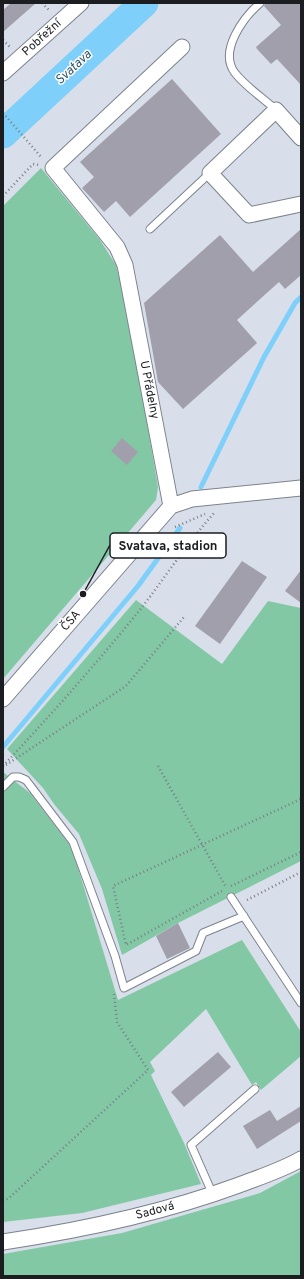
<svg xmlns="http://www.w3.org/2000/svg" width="304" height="1279" font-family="Overpass,sans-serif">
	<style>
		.green { fill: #83c8a5 }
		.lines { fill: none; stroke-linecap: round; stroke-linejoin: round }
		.stream { stroke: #7ecffa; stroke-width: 5 }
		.river { stroke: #7ecffa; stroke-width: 29 }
		.building { fill: #a19fab }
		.service-casing { stroke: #7d838d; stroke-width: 9 }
		.minor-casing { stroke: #7d838d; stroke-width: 17 }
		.path { stroke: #7a7e86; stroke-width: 2.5; stroke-dasharray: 1 3; stroke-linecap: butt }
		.service { stroke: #fff; stroke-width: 7 }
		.minor { stroke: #fff; stroke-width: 15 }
		.labels { text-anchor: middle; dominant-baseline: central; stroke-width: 3; stroke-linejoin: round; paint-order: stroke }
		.street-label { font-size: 12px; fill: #1b1d21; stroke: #fff }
		.water-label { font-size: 13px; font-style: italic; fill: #29556c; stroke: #fff }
		.leader { fill: none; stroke: #1b1d21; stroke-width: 1.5 }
		.callout-dot { fill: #1b1d21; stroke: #fff; stroke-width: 1.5 }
		.callout { fill: #fff; stroke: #1b1d21; stroke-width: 1.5 }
		.callout-label { font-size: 13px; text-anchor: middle; font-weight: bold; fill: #1b1d21 }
	</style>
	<rect width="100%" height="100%" fill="#d8dfea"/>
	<path class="green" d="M41,168L100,240L116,265L127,307L158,487L156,500L3,679V206Z
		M136,600L222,664L268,601L301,608V861L178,923L122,955L102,889L79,834L54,804L43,788L7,749Z
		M3,772L30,793L72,848L118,1000L242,940L301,1032V1056L261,1090L256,1082L252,1085L206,1009L150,1062L155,1071L151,1075L184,1143L201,1184L82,1213L3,1222Z
		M301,1171V1276H3V1254L122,1233L260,1193Z"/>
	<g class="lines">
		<path class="stream" d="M201,487L264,357L295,303L301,297
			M3,747L138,586L180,528"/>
		<path class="river" d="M3,134L144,3"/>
	</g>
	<path class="building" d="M11,3H36L3,32V10Z
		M265,3H301V85L277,59L271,64L257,49L256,47L281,25L264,6Z
		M172,79L221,134L130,217L116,201L104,212L82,188L94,177L80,162Z
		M301,229V275L285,289L279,282L237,320L257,343L183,409L158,382L144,303L220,235L253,272Z
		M122,438L138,452L127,465L111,451Z
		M242,561L267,577L220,644L195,626Z
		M301,570V603L285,591Z
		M178,923L190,948L167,959L156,936Z
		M218,1052L231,1067L184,1107L171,1092Z
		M301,1106V1121L257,1149L243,1126L270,1110L277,1121Z"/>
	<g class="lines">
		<defs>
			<path id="service" d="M260,3C244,17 218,51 235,73C246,87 263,98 276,110
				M150,229L210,173
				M3,787L13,777H19L26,780L73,842L115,956L124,988L196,951L203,933L244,916
				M231,897L301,1003
				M213,1195L191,1145L255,1089"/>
			<path id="minor" d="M3,73L81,3
				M301,138L276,110L210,173L249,215L301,204
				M171,506L125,265L117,247L53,168L182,47
				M3,699L171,506L192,499L301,488
				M3,1242C83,1230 163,1213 239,1185C260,1177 282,1170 301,1159"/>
		</defs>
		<use href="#service" class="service-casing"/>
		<use href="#minor" class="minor-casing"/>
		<path class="path" d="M42,3L50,11
			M3,40L10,47
			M3,113L42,158
			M3,196L33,164L39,165
			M175,527L205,514
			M6,765L126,686L184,617
			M3,766C50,716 96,664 139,611C165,578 187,543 215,512
			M158,766L226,887
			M231,886L301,852
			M222,891L126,945L113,886L301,799
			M247,900L301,872
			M3,1201L9,1198L148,1070L117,1022L114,994"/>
		<use href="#service" class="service"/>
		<use href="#minor" class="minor"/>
	</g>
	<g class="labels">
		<g class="street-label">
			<text transform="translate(42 38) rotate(-42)">Pobřežní</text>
			<text transform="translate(149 390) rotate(79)">U Přádelny</text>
			<text transform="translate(71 621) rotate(-49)">ČSA</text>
			<text transform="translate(155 1211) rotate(-15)">Sadová</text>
		</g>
		<g class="water-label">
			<text transform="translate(74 68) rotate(-43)">Svatava</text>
		</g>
	</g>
	<path class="leader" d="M83 594L110 545"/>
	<circle class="callout-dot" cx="83" cy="594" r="4"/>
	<rect class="callout" x="110" y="533" width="116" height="25" rx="4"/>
	<g class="callout-label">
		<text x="168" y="550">Svatava, stadion</text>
	</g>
	<rect width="304" height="1279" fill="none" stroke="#1b1d21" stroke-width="8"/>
</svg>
